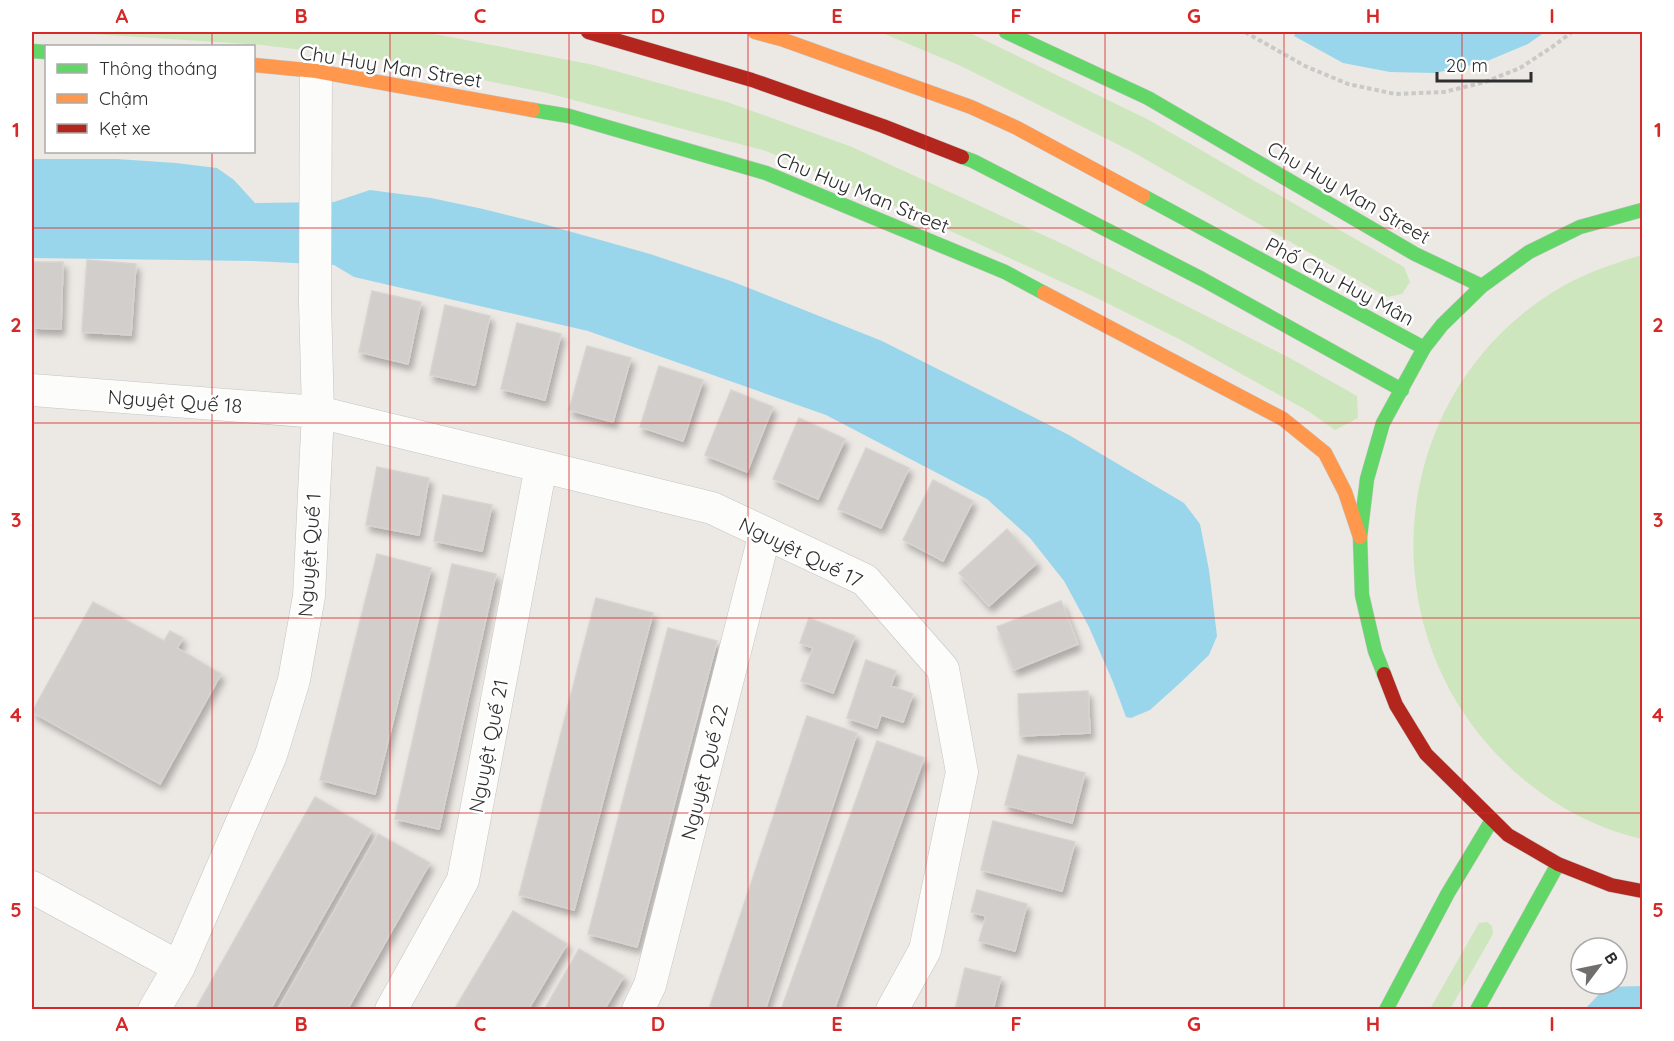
<svg xmlns="http://www.w3.org/2000/svg" width="1674" height="1041" font-family="Quicksand,sans-serif">
	<style>
		.green { fill: #cee6be }
		.water { fill: #99d6ec }
		.building { fill: #d1cecb; stroke: #d7d4d0; stroke-width: 1.5; filter: url(#shadow) }
		.lines { fill: none; stroke-linecap: round; stroke-linejoin: round }
		.street-casing { stroke: #c5c4c5; stroke-width: 33 }
		.fast-casing { stroke: #c5c4c5; stroke-width: 15 }
		.slow-casing { stroke: #c5c4c5; stroke-width: 15 }
		.jam-casing { stroke: #c5c4c5; stroke-width: 15 }
		.path { stroke: #c9c9c8; stroke-width: 4; stroke-dasharray: 4.5 3; stroke-linecap: butt }
		.street { stroke: #fcfcfb; stroke-width: 32 }
		.fast { stroke: #63d668; stroke-width: 14 }
		.slow { stroke: #ff974d; stroke-width: 14 }
		.jam { stroke: #b3261e; stroke-width: 14 }
		.grid { fill: none; stroke: #d62828; stroke-width: 1.5; stroke-opacity: 0.55 }
		.labels { text-anchor: middle; dominant-baseline: central; stroke-width: 5; stroke-linejoin: round; paint-order: stroke }
		.street-label { font-size: 20px; fill: #2e2e2e; stroke: #fff }
		.neatline { fill: none; stroke: #d62828; stroke-width: 2 }
		.grid-label { font-size: 20px; text-anchor: middle; font-weight: bold; fill: #d62828 }
	</style>
	<defs>
		<filter id="shadow"><feDropShadow dx="3.5" dy="6" stdDeviation="3" flood-color="#0004"/></filter>
	</defs>
	<rect width="100%" height="100%" fill="#ece8e4"/>
	<path class="green" d="M32,32H425L594,65L727,102L852,147L1065,245L1288,357L1357,396L1358,418L1335,430L1308,411L1179,339L1099,299L911,213L766,151L547,93L385,60L262,45L76,33Z
		M880,32H968L1147,119L1404,267L1410,282L1402,294L1387,297L1131,151L961,66Z
		M1642,255V839C1584,826 1530,792 1490,747C1364,606 1397,381 1563,286C1588,272 1615,263 1642,255Z
		M1487,922L1492,926L1493,934L1450,1009H1430L1479,923Z"/>
	<path class="water" d="M1296,32H1545L1528,44L1485,62L1435,73L1390,72L1343,63L1294,36Z
		M32,159H117L176,163L217,168L234,180L255,203L334,202L370,190L431,198L483,209L540,223L650,254L731,281L882,341L1069,435L1184,503L1200,524L1209,570L1217,636L1209,655L1180,683L1150,710L1131,718L1126,717L1113,682L1089,627L1064,581L1030,538L987,499L826,415L588,331L354,277L334,265L253,261L32,258Z
		M1642,986V1009H1585L1606,987Z"/>
	<path class="building" d="M87,260L136,264L131,335L82,332Z
		M32,262H63L61,329L32,328Z
		M372,291L421,302L408,364L359,352Z
		M445,305L490,316L475,385L430,375Z
		M517,323L561,334L545,400L501,389Z
		M587,346L631,358L613,422L569,410Z
		M659,366L703,380L683,441L640,427Z
		M731,390L773,407L747,472L705,455Z
		M799,418L845,439L818,499L773,479Z
		M866,448L909,468L881,528L838,509Z
		M377,467L429,478L419,535L366,525Z
		M933,480L973,501L943,561L903,540Z
		M443,495L492,505L482,551L434,541Z
		M1007,529L1037,563L989,606L959,573Z
		M377,554L431,568L375,794L320,780Z
		M452,564L496,574L439,829L395,819Z
		M596,598L653,613L574,910L519,895Z
		M1061,601L1078,644L1014,670L997,627Z
		M93,602L164,641L170,631L183,638L177,648L221,674L160,784L32,712Z
		M809,618L855,636L833,693L801,681L813,648L800,643Z
		M668,628L717,641L637,947L588,934Z
		M866,660L896,671L891,686L913,694L903,722L881,715L877,728L847,718Z
		M1088,691L1090,733L1020,736L1018,694Z
		M807,716L857,733L765,1010H721L710,1006Z
		M877,741L924,758L834,1010H781Z
		M1018,755L1085,773L1072,823L1005,805Z
		M315,797L372,830L270,1010H195Z
		M993,821L1075,842L1062,891L981,870Z
		M378,834L430,863L347,1010H278Z
		M977,890L1027,904L1015,951L979,941L986,916L971,912Z
		M513,911L567,944L528,1010H454Z
		M579,949L624,976L604,1010H544Z
		M965,968L1001,977L993,1010H955Z"/>
	<g class="lines">
		<defs>
			<path id="street" d="M32,390L318,412L712,508L865,580L943,669L962,772L925,950L892,1010
				M32,887L179,967
				M154,1010L179,967L271,755L294,680L309,596L318,412L315,302L316,71
				M391,1010L463,880L541,466
				M638,1010L650,985L765,533"/>
			<path id="fast" d="M1006,32L1148,98L1415,254L1482,286
				M32,51L46,52
				M533,110L569,116L766,173L1005,272L1044,293
				M962,157L973,161L1202,279L1402,390
				M1143,196L1424,348
				M1384,674L1375,651L1362,595L1360,537L1367,479L1383,423L1424,348L1442,325L1482,286L1529,252L1580,227L1642,210
				M1386,1010L1448,893L1492,820
				M1477,1010L1558,864"/>
			<path id="slow" d="M755,32L781,39L971,107L1017,128L1143,196
				M254,65L316,71L533,110
				M1044,293L1283,419L1325,453L1345,492L1360,537"/>
			<path id="jam" d="M588,32L752,80L883,126L962,157
				M1384,674L1396,705L1426,754L1508,835L1558,864L1611,885L1642,891"/>
		</defs>
		<use href="#street" class="street-casing"/>
		<use href="#fast" class="fast-casing"/>
		<use href="#slow" class="slow-casing"/>
		<use href="#jam" class="jam-casing"/>
		<path class="path" d="M1245,32L1305,66L1348,84L1395,94L1444,92L1485,82L1520,68L1552,47L1572,32"/>
		<use href="#street" class="street"/>
		<use href="#fast" class="fast"/>
		<use href="#slow" class="slow"/>
		<use href="#jam" class="jam"/>
	</g>
	<path class="grid" d="M212,32V46M390,32V1010M569,32V1010M748,32V1010M926,32V1010M1105,32V1010M1284,32V1010M1462,32V1010M212,152V1010M32,228H1642M32,423H1642M32,618H1642M32,813H1642"/>
	<g class="labels">
		<g class="street-label">
			<text transform="translate(391 66) rotate(9)">Chu Huy Man Street</text>
			<text transform="translate(863 192) rotate(22)">Chu Huy Man Street</text>
			<text transform="translate(1349 192) rotate(30)">Chu Huy Man Street</text>
			<text transform="translate(1340 281) rotate(28)">Phố Chu Huy Mân</text>
			<text transform="translate(175 401) rotate(4)">Nguyệt Quế 18</text>
			<text transform="translate(801 552) rotate(26)">Nguyệt Quế 17</text>
			<text transform="translate(309 555) rotate(-86)">Nguyệt Quế 1</text>
			<text transform="translate(488 746) rotate(-79)">Nguyệt Quế 21</text>
			<text transform="translate(704 772) rotate(-76)">Nguyệt Quế 22</text>
		</g>
	</g>
	<rect width="1674" height="1041" fill="none" stroke="#ffffff" stroke-width="66"/>
	<rect x="45" y="45" width="210" height="108" fill="#ffffff" stroke="#ababab" stroke-width="1.5"/>
	<rect x="57" y="64" width="30" height="9" fill="#63d668" stroke="#ababab" stroke-width="1.5"/>
	<text x="99" y="75" font-size="18" fill="#2e2e2e">Thông thoáng</text>
	<rect x="57" y="94" width="30" height="9" fill="#ff974d" stroke="#ababab" stroke-width="1.5"/>
	<text x="99" y="105" font-size="18" fill="#2e2e2e">Chậm</text>
	<rect x="57" y="124" width="30" height="9" fill="#b3261e" stroke="#ababab" stroke-width="1.5"/>
	<text x="99" y="135" font-size="18" fill="#2e2e2e">Kẹt xe</text>
	<g transform="translate(1599 966) rotate(58)"><circle r="28" fill="#ffffff" stroke="#ababab" stroke-width="1.5"/>
	<path d="M0-4.5L10 22L0 15L-10 22Z" fill="#706f6e"/>
	<text y="-9" font-size="16" font-weight="bold" text-anchor="middle" fill="#2e2e2e">B</text>
	</g>
	<path d="M1437 72v9h94v-9" fill="none" stroke="#2e2e2e" stroke-width="3"/>
	<text x="1446" y="72" font-size="18" fill="#2e2e2e" stroke="#ffffff" stroke-width="4.5" paint-order="stroke">20 m</text>
	<rect x="33" y="33" width="1608" height="975" class="neatline"/>
	<g class="grid-label">
		<text x="122" y="23">A</text>
		<text x="301" y="23">B</text>
		<text x="480" y="23">C</text>
		<text x="658" y="23">D</text>
		<text x="837" y="23">E</text>
		<text x="1016" y="23">F</text>
		<text x="1194" y="23">G</text>
		<text x="1373" y="23">H</text>
		<text x="1552" y="23">I</text>
		<text x="16" y="137">1</text>
		<text x="1658" y="137">1</text>
		<text x="16" y="332">2</text>
		<text x="1658" y="332">2</text>
		<text x="16" y="527">3</text>
		<text x="1658" y="527">3</text>
		<text x="16" y="722">4</text>
		<text x="1658" y="722">4</text>
		<text x="16" y="917">5</text>
		<text x="1658" y="917">5</text>
		<text x="122" y="1031">A</text>
		<text x="301" y="1031">B</text>
		<text x="480" y="1031">C</text>
		<text x="658" y="1031">D</text>
		<text x="837" y="1031">E</text>
		<text x="1016" y="1031">F</text>
		<text x="1194" y="1031">G</text>
		<text x="1373" y="1031">H</text>
		<text x="1552" y="1031">I</text>
	</g>
</svg>
